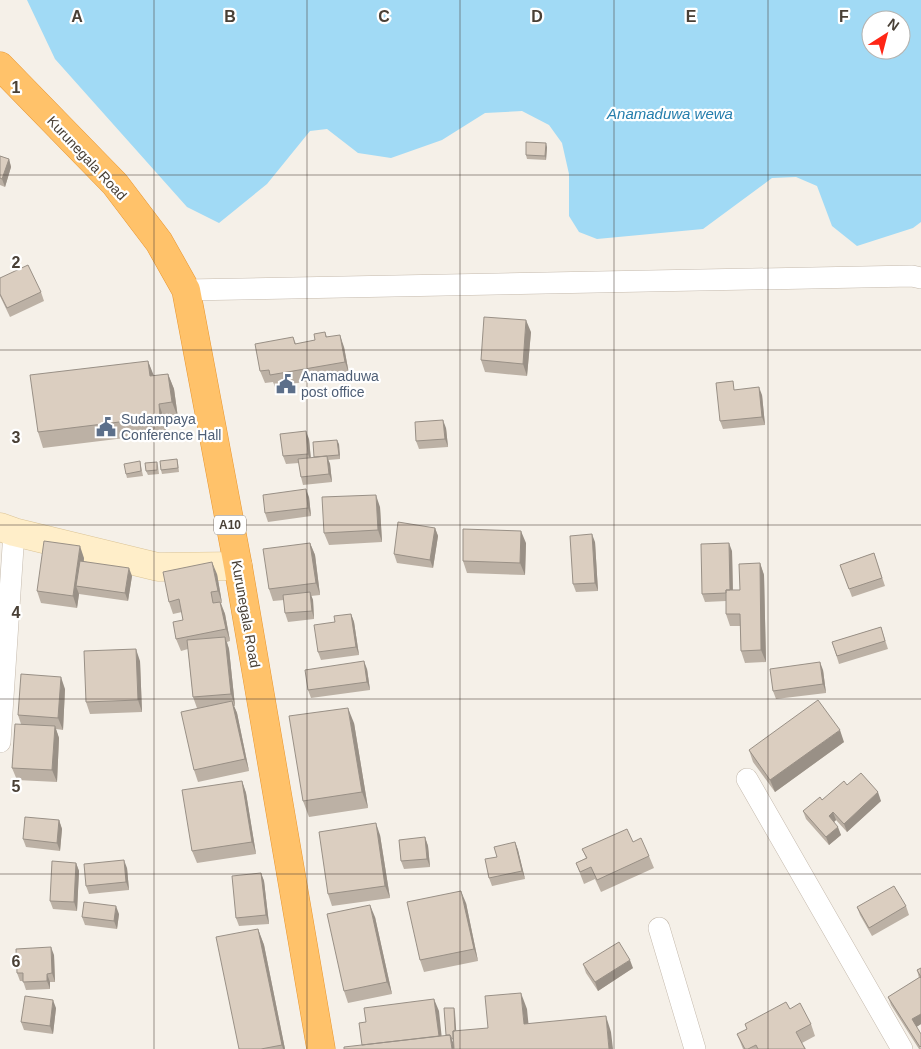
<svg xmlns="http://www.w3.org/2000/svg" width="921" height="1049" font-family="Arial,sans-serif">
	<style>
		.water { fill: #a1daf5; fill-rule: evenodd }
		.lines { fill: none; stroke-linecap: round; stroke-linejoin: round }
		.street-casing { stroke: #c5baad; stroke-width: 22 }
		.secondary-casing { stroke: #dbc497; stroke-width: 29 }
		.highway-casing { stroke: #e89630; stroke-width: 29 }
		.street { stroke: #fff; stroke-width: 21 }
		.secondary { stroke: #ffeec9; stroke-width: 28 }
		.highway { stroke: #ffc26a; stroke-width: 28 }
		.wall { fill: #bcb1a5 }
		.shaded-wall { fill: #999086 }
		.building { fill: #dbcec0; stroke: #999086 }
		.grid { fill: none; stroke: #494036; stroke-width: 1; stroke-opacity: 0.55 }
		.labels { text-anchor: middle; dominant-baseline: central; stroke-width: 4.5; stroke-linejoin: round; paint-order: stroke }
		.shield { fill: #fff; stroke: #807972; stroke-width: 1 }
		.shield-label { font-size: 12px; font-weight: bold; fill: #494036 }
		.street-label { font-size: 14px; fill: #494036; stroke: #fff }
		.service-label { font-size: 14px; fill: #4e5e75; stroke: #fff; text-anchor: start }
		.water-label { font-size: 15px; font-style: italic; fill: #257ead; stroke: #fff }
		.grid-label { font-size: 16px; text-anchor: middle; font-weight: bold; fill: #494036; stroke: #fff; stroke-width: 4.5; stroke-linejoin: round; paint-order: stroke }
	</style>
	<rect width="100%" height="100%" fill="#f5f0e8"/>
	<path class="water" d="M27,0H921V222L913,228L857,246L832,226L817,186L796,177L772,178L703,229L597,239L579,232L569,216V174L562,143L549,125L522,111L485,113L442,140L391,158L358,153L327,129L310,131L267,184L219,223L187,207L55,59ZM871,20H901V50H871Z"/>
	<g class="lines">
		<defs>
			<path id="street" d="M186,290L912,276L921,278
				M0,742L14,532
				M747,779L902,1049
				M659,928L695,1049"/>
			<path id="secondary" d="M0,527L14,532L158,567L238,566"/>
			<path id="highway" d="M0,66L115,184L159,242L186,290L238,566L321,1049"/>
		</defs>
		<use href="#street" class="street-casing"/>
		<use href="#secondary" class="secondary-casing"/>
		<use href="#highway" class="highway-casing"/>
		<use href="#street" class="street"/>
		<use href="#secondary" class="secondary"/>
		<use href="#highway" class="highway"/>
	</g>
	<path class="wall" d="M547,147L546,160L527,159L526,155Z
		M0,156L9,159L11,167L5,187L0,185Z
		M0,278L41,292L44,301L10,317L0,296Z
		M325,332L327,337L344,347L349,374L275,387L273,382L265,383L260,371L293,337L296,344L315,340Z
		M531,332L527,376L485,372L481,360Z
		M148,361L153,376L168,374L174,389L178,418L164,419L166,433L43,448L38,432Z
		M736,390L762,395L765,425L723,429L720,421Z
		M446,428L448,447L419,449L416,441Z
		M309,439L311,458H314L339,444L340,459L328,460L330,464L332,482L303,485L301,477L299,463L286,464L283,456Z
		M177,459L178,463L179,472L162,474L161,470Z
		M140,461L143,476L127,478L126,474Z
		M157,462L158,466L159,474L148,475L146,471Z
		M309,497L311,516L268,522L265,513Z
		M380,507L382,542L329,545L324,533Z
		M435,528L438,536L433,568L397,563L394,554Z
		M595,542L598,591L576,592L573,584Z
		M310,543L315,555L320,595L311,596L313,600L314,619L288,622L285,613L284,600L273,601L269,589Z
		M526,543L525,575L467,573L463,561Z
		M732,551L733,590H740L760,563L764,575L766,662L745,663L741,651L740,626H730L726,614V601L705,602L702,594Z
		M874,553L885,586L852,597L840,565Z
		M84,558V561L132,576L128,601L79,594L77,608L41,603L37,591Z
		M217,574L222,603H221L225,614L230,641L227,642L229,649L235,706H234L237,713L249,771L198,782L194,770L197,708L193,697L188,649L181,651L176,639L183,620L182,612L173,614L169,602Z
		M351,614L354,622L359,655L321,660L318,652L335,622Z
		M881,627L888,649L839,664L832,642Z
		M140,661L142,712L90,714L86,702Z
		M367,669L370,690L311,698L308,690Z
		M823,670L826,693L776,699L773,691Z
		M65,689L63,730L56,729L59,738L57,782L17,780L12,768L21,724L18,715Z
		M354,723L368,808L309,817L303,801Z
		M844,742L775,792L753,762L749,750Z
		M242,781L246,793L256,854L197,863L192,851Z
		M847,785L881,801L847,832L836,820L834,822L841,835L829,845L806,819L803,811Z
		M59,820L62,829L60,851L26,847L23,839Z
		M380,835L390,898L332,906L328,894Z
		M425,837L428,846L430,867L404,869L401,861Z
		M515,842L518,850L525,879L492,886L489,878Z
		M633,842L649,856L654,868L601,892L595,879L584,884L576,863L586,858L582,849Z
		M76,863L79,871L77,911L53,909L50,901Z
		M127,868L129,890L89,894L86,886Z
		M261,873L264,881L269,924L239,926L236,918Z
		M466,903L478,961L424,972L420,960Z
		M906,906L909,915L872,936L860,915L857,907Z
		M119,914L117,929L85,925L82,917Z
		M375,917L392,994L348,1003L344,991Z
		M258,929L264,945L285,1049H239Z
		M54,955L55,982H50V989L26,990L23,981H20L17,973Z
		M583,964L633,968L598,991L586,973Z
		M921,968V1024L916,1027L921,1049H919L891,1005L888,997L919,978L917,970Z
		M56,1008L53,1034L24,1030L21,1022Z
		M790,1009L811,1024L815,1036L802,1043L806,1049H743L737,1034L747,1029L745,1024Z"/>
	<path class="shaded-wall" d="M546,143L547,147L546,160L545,156Z
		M9,159L11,167L5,187L2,179Z
		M526,320L531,332L527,376L523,364Z
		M340,335L344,347L349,374L345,362Z
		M148,361L154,376H150Z
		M168,374L174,389L178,418L172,402Z
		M759,387L762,395L765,425L762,417Z
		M159,404L164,419L166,433L160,417Z
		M443,420L446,428L448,447L445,439Z
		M306,431L309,439L311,462L308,454Z
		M337,440L339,444L340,459L339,455Z
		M327,456L330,464L332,482L329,474Z
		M306,489L309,497L311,516L308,508Z
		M376,495L380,507L382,542L378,530Z
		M435,528L438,536L433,568L430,560Z
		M521,531L526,543L525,575L520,563Z
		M592,534L595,542L598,591L595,583Z
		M310,543L315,555L320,595L316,583Z
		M729,543L732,551L733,601L730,593Z
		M80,546L84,558L80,587L76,586L79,594L77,608L73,596Z
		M212,562L217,574L222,603L218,591Z
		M760,563L764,575L766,662L761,650Z
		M129,568L132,576L128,601L125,593Z
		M310,592L313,600L314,619L312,611Z
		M220,602L225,614L230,641L226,629Z
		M351,614L354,622L359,655L356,647Z
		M225,637L229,649L235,706L231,694Z
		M136,649L140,661L142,712L138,700Z
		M364,661L367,669L370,690L367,682Z
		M820,662L823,670L826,693L823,684Z
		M61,677L65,689L63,730L58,718Z
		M232,701L237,713L249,771L245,759Z
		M348,708L354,723L368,808L362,792Z
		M55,726L59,738L57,782L52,770Z
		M840,730L844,742L775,792L770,780Z
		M242,781L246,793L256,854L252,842Z
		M878,792L881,801L847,832L844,824Z
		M833,812L836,820L832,824L829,816Z
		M59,820L62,829L60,851L57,843Z
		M376,823L380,835L390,898L385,886Z
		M838,827L841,835L829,845L826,837Z
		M425,837L428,846L430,867L427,859Z
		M515,842L518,850L525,879L522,871Z
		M124,860L127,868L129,890L126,882Z
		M76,863L79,871L77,911L74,902Z
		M261,873L264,881L269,924L266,915Z
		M461,891L466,903L478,961L474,949Z
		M370,905L375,917L392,994L387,982Z
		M116,906L119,914L117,929L114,921Z
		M258,929L264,945L285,1049H283L282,1045Z
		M51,947L54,955L55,982L52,973Z
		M630,960L633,968L598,991L595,982Z
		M47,974L50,982V989L47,981Z
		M521,993L527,1009L530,1039L524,1024Z
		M434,999L439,1011L443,1049L439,1040Z
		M53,1000L56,1008L53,1034L50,1026Z
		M454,1008L455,1012L457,1043L455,1039Z
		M921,1014V1024L915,1028L912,1019Z
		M606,1016L611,1032L613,1049H609Z
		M450,1035L456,1049H452Z"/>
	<path class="building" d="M526,142L546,143L545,156L526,155Z
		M0,156L9,159L2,179L0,178Z
		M28,265L41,292L7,308L0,294V278Z
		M484,317L526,320L523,364L481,360Z
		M325,332L326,337L340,335L345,362L270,375L269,370L260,371L255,344L293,337L295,344L315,340L314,334Z
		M148,361L150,376L168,374L172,402L159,404L160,417L38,432L30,375Z
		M733,381L734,390L759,387L762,417L720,421L716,383Z
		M443,420L445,439L416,441L415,422Z
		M306,431L308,454L283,456L280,434Z
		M337,440L339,455L314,457L313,442Z
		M327,456L329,474L301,477L298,459Z
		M177,459L178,468L161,470L160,461Z
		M140,461L141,471L126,474L124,464Z
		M157,462V470L146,471L145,463Z
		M306,489L308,508L265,513L263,495Z
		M376,495L378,530L324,533L322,497Z
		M398,522L435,528L430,560L394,554Z
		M463,529L521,531L520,563L463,561Z
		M592,534L595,583L573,584L570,536Z
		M44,541L80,546L73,596L37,591Z
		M310,543L316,583L269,589L263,549Z
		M729,543L730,590H726V593L702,594L701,544Z
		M874,553L882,578L849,589L840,565Z
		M80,561L129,568L125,593L76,586Z
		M212,562L218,591L211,592L213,603L220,602L226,629L176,639L173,622L183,620L179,599L169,602L163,572Z
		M760,563L761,650L741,651L740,614H726V590H740L739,564Z
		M310,592L312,611L285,613L283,595Z
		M351,614L356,647L318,652L314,625L335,622L334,616Z
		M881,627L885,641L837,656L832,642Z
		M225,637L231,694L193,697L187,640Z
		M136,649L138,700L86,702L84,651Z
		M364,661L367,682L308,690L305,670Z
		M820,662L823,684L773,691L770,669Z
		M21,674L61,677L58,718L18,715Z
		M818,700L840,730L770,780L749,750Z
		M232,701L245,759L194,770L181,712Z
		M348,708L362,792L303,801L289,716Z
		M15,724L55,726L52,770L12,768Z
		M861,773L878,792L844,824L833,812L829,816L838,827L826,837L803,811L820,797L822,800L844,781L847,785Z
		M242,781L252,842L192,851L182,790Z
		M25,817L59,820L57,843L23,839Z
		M376,823L385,886L328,894L319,832Z
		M627,829L633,842L641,838L649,856L597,880L591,867L580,872L576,863L587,858L582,849Z
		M425,837L427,859L401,861L399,840Z
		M515,842L522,871L489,878L485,859L497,857L494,847Z
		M124,860L126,882L86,886L84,864Z
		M52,861L76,863L74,902L50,901Z
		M261,873L266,915L236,918L232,876Z
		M894,886L906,906L869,928L857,907Z
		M461,891L474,949L420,960L407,902Z
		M84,902L116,906L114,921L82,917Z
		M370,905L387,982L344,991L327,914Z
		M258,929L282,1045L261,1049H239L216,937Z
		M619,942L630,960L595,982L583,964Z
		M51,947L52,973L47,974V981L23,982V973H17L16,949Z
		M921,968V977L917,970Z
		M920,977L921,978V1014L912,1019L921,1034V1046L920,1047L888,997Z
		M521,993L524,1024L606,1016L609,1049H454L453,1031L488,1028L485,996Z
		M25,996L53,1000L50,1026L21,1022Z
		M434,999L439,1036L362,1045L359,1023L366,1022L364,1008Z
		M786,1002L790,1009L800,1003L811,1024L796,1032L805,1049H758L756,1045L748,1049H745L737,1034L747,1029L745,1024Z
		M444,1008H454L455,1031H453V1039H452L450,1035H446Z
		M450,1035L452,1049H344V1047Z"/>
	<path class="grid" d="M154,0V1049M307,0V1049M460,0V1049M614,0V1049M768,0V1049M0,175H921M0,350H921M0,525H921M0,699H921M0,874H921"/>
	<defs>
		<symbol id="civic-bare" viewBox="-9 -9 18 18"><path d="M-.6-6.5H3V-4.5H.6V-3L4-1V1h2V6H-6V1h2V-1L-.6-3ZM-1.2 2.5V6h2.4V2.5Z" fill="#5c6f8a" stroke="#fff" stroke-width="2.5" paint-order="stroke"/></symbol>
	</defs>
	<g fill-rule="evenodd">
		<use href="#civic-bare" x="272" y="370" width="28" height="28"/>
		<use href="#civic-bare" x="92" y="413" width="28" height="28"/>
	</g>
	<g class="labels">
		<rect class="shield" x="214" y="515.5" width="32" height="19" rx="4"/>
		<g class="shield-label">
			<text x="230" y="525">A10</text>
		</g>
		<g class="street-label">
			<text transform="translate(87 158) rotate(47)">Kurunegala Road</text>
			<text transform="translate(246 614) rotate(80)">Kurunegala Road</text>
		</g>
		<g class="service-label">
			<text x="301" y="376">Anamaduwa<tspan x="301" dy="16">post office</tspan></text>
			<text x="121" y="419">Sudampaya<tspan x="121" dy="16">Conference Hall</tspan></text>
		</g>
		<g class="water-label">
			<text x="670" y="113">Anamaduwa wewa</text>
		</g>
	</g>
	<g class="grid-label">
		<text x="77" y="22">A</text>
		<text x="230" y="22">B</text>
		<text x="384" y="22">C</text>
		<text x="537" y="22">D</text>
		<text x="691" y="22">E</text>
		<text x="844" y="22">F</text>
		<text x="16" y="93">1</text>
		<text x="16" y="268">2</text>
		<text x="16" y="443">3</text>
		<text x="16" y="618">4</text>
		<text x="16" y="792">5</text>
		<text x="16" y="967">6</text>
	</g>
	<g transform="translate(886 35) rotate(36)"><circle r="24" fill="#ffffff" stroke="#b6b3af"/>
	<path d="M0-4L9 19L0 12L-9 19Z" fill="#ff2616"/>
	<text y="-8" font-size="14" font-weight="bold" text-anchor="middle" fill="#494036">N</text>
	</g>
</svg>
